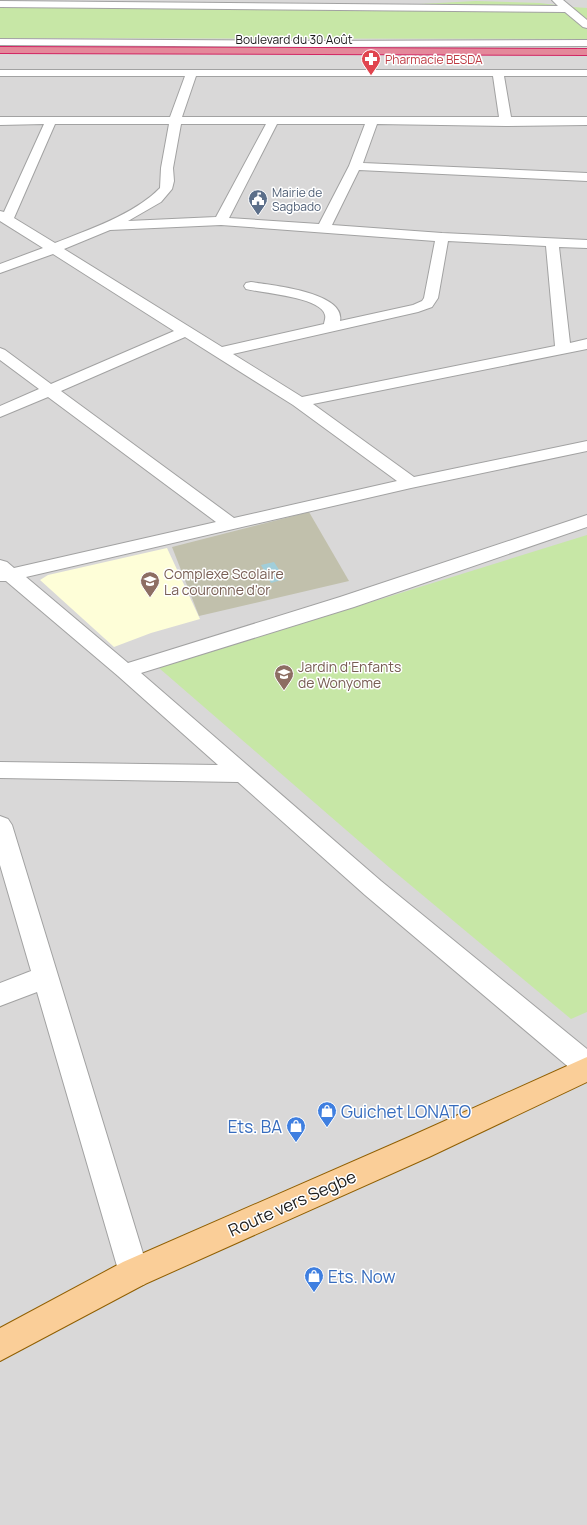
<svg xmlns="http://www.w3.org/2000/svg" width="587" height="1525" font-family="Manrope,sans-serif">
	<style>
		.residential { fill: #d9d8d8 }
		.education { fill: #fefed8 }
		.construction { fill: #c1c0ac }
		.grass { fill: #c7e7a6 }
		.water { fill: #a1ceda }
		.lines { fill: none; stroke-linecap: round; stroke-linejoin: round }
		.minor-casing { stroke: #a2a2a2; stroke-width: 2 }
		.major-casing { stroke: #905f02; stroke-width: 2 }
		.highway-casing { stroke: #d22663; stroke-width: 2 }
		.minor { fill: #fff; fill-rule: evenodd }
		.major { fill: #face98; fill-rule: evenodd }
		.highway { fill: #e4889a; fill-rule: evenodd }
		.labels { text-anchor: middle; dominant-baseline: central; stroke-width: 3; stroke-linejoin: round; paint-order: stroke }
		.far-street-label { font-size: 12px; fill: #1b1b1b; stroke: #fff }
		.far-health-label { font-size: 12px; fill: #be3a42; stroke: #fff; text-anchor: start }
		.far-service-label { font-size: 12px; fill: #4e5e75; stroke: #fff; text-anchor: start }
		.education-label { font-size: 14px; fill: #785e54; stroke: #fff; text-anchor: start }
		.near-shop-label { font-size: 17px; fill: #366cbe; stroke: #fff; text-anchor: start }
		.near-street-label { font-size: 17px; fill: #1b1b1b; stroke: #fff }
	</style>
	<rect width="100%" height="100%" fill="#ede8e0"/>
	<path class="residential" d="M0,0H587V1525H0Z"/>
	<path class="education" d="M167,548L200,619L151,633L114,647L40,580L48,575Z"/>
	<path class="construction" d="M309,512L349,581L199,616L172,547Z"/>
	<path class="grass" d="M476,1L540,3L572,7L587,8V39L0,38V7L325,9Z
		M587,535V1012L571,1019L390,868L159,668Z"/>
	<path class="water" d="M274,562L285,579L271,583L261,565Z"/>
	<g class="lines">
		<defs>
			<path id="minor" d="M552,0H563L587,20V28L583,27L565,12L0,7V1L558,6Z
				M0,39L319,41L587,40V46L319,47L0,45Z
				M0,70H587V76H504L511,117H587V125L506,126L377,124L363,163L587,173V181L359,170L332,225L442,233L587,240V248L559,247L570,343L587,339V349L313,404L414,477L587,441V451L411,488L26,577L128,663L340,597L587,515V527L354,607L141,673L381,881L587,1049V1078L578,1075L365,895L238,782L0,778V762L218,765L118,676L6,581H0V560L7,562L14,568L216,522L48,397L0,417V406L39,389L0,360V348L5,350L51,384L174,331L53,254L0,273V264L43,248L0,221V211L4,212L44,124L0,125V117H170L185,76H0ZM196,76H493L499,117H182ZM55,124H169L161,168L160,188C135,214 88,230 55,243L14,218ZM181,124H266L216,217L128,221L161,202L172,189L174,181L173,168ZM277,124H365L349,166L319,224L229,218ZM221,225L435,241L424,298L422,301L413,305L340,321C346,292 270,285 251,282L246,283L244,286L246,289C262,293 321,297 325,315C326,318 324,322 324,324L222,347L64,249L110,230ZM448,241L546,246L555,346L302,397L233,354L418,312L432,307L438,298ZM185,337L293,405L397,481L234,518L61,391Z
				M0,816L8,819L12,825L149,1273L145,1284L134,1288L123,1284L119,1273L37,992L0,1006V983L31,971L0,865Z"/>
			<path id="major" d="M587,1057V1082L429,1157L145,1284L0,1361V1328L123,1262L409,1137Z"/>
			<path id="highway" d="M0,47L587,49V55L0,53Z"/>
		</defs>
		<use href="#minor" class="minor-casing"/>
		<use href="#major" class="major-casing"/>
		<use href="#highway" class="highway-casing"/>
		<use href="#minor" class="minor"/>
		<use href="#major" class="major"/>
		<use href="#highway" class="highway"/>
	</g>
	<defs>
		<symbol id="pharmacy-pin" viewBox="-11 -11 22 30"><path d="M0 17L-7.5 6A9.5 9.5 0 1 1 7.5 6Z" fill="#e0444e" stroke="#fff"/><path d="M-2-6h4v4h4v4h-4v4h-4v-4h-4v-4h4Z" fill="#fff"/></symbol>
		<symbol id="civic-pin" viewBox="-11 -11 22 30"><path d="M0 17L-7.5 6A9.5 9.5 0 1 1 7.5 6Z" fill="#5c6f8a" stroke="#fff"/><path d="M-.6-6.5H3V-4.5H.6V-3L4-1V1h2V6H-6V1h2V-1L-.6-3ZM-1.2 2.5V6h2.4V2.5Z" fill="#fff"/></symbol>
		<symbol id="school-pin" viewBox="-11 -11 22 30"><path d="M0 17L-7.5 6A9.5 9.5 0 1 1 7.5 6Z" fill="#8d6e63" stroke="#fff"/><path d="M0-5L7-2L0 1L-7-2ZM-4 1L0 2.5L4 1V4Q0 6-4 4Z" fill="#fff"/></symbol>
		<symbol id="shop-pin" viewBox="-11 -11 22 30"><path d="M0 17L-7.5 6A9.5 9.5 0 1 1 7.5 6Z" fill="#3f7fe0" stroke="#fff"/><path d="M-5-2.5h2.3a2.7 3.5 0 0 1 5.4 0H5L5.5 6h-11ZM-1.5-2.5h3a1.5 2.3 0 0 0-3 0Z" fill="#fff"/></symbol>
	</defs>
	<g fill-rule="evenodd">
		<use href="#pharmacy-pin" x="360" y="48" width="22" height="30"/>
		<use href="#civic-pin" x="247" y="188" width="22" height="30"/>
		<use href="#school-pin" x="139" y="570" width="22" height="30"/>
		<use href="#school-pin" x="273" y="663" width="22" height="30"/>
		<use href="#shop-pin" x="316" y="1100" width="22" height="30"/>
		<use href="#shop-pin" x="285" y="1115" width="22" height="30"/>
		<use href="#shop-pin" x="303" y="1265" width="22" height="30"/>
	</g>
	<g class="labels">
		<g class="far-street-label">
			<text x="294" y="39">Boulevard du 30 Août</text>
		</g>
		<g class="far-health-label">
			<text x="385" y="59">Pharmacie BESDA</text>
		</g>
		<g class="far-service-label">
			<text x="272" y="192">Mairie de<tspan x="272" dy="14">Sagbado</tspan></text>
		</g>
		<g class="education-label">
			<text x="164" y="573">Complexe Scolaire<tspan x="164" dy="16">La couronne d'or</tspan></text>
			<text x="298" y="666">Jardin d'Enfants<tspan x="298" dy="16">de Wonyome</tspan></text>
		</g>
		<g class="near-shop-label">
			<text x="341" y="1111">Guichet LONATO</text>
			<text x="282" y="1126" text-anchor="end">Ets. BA</text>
			<text x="328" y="1276">Ets. Now</text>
		</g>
		<g class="near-street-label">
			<text transform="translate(292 1203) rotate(-24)">Route vers Segbe</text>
		</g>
	</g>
</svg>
